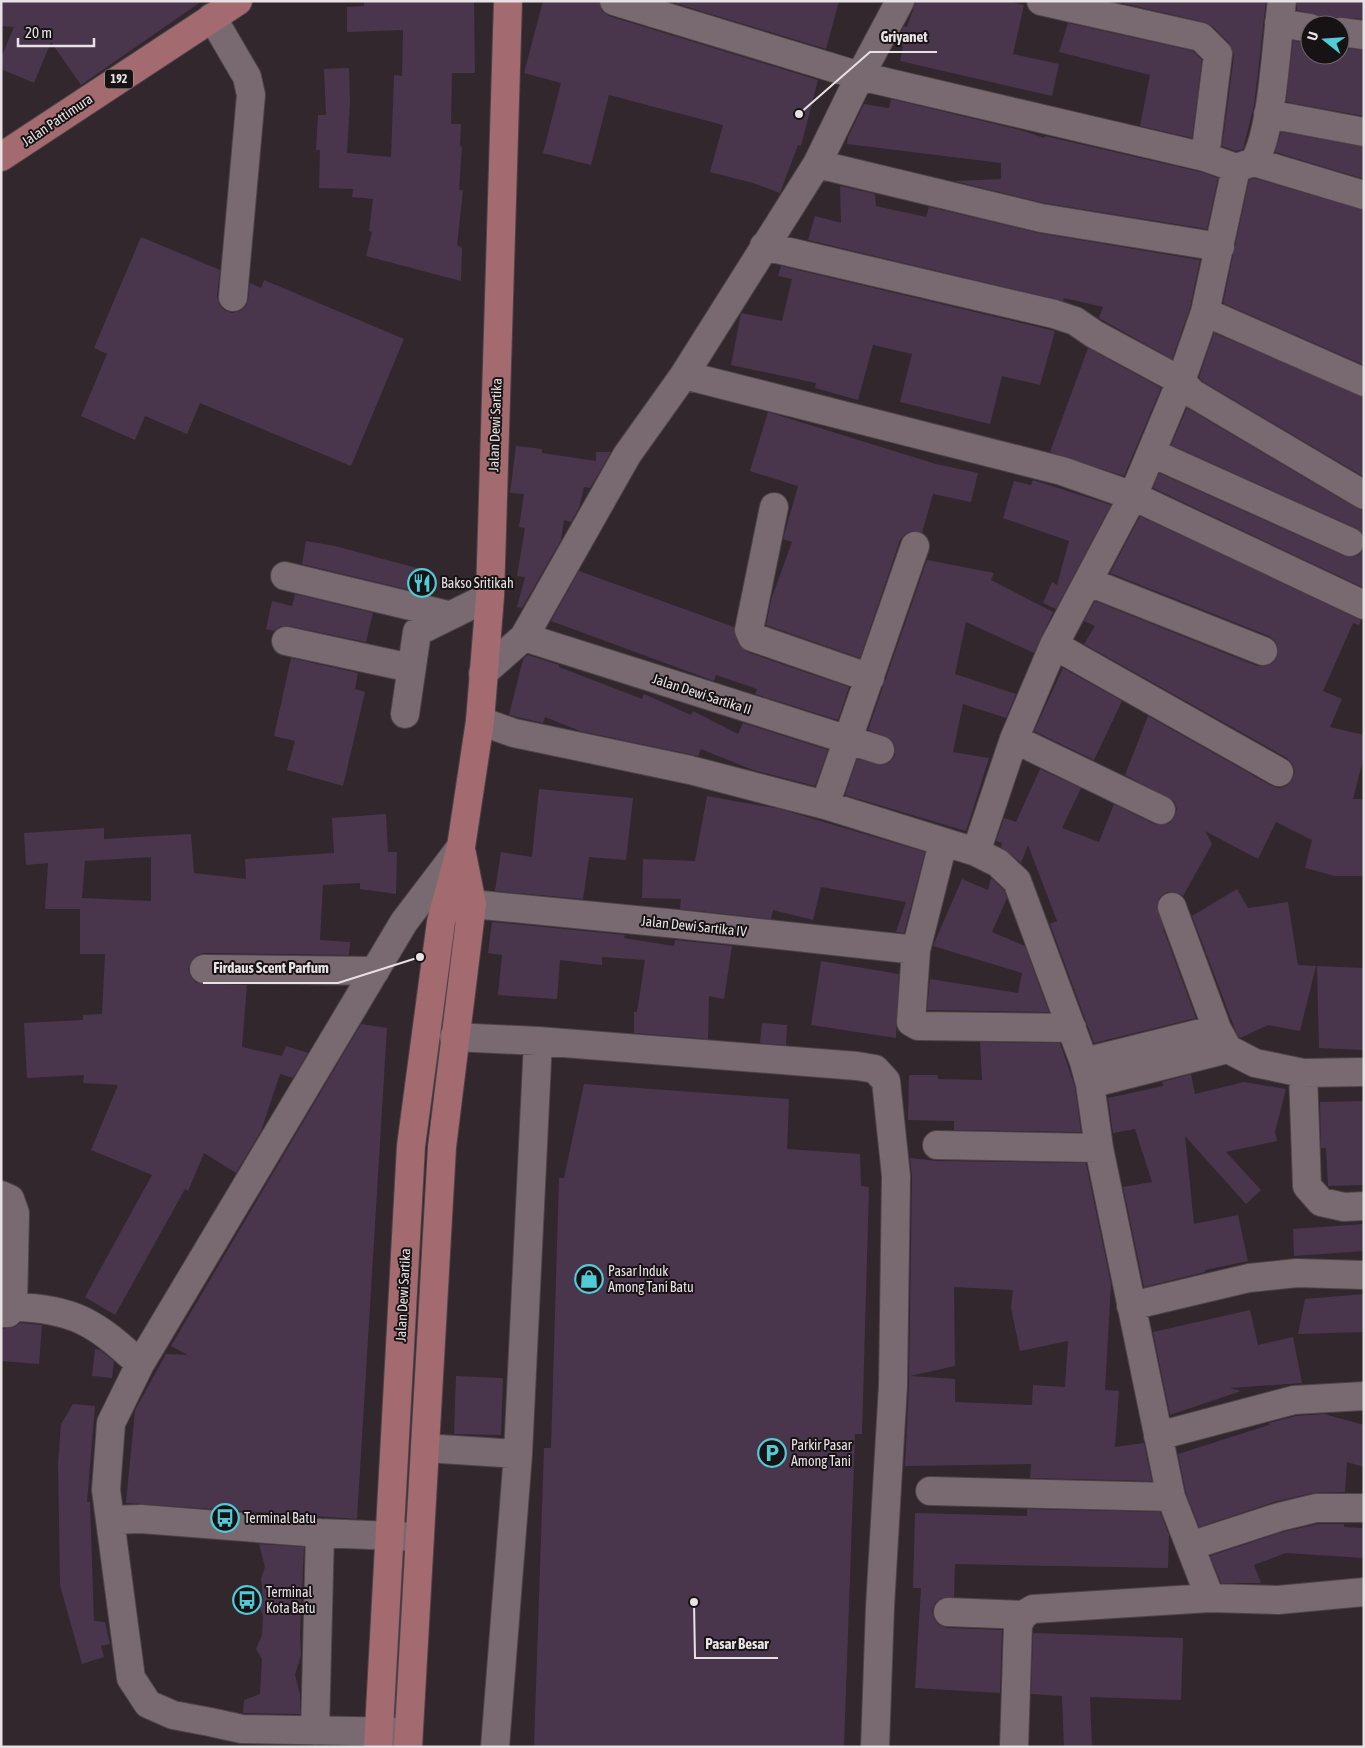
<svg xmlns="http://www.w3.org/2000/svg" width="1365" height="1748" font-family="'Asap Condensed',sans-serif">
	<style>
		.building { fill: #49364d; fill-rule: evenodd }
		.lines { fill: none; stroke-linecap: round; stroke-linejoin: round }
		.minor-casing { stroke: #4c4247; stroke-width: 30 }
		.major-casing { stroke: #4c4247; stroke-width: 30 }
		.minor { stroke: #786a70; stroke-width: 28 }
		.major { stroke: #a36b70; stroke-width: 28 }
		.labels { text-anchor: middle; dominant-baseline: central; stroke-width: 4; stroke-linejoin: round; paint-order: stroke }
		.shield { fill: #171214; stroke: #aaa4a6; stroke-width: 1 }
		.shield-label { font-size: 12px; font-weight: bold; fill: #e9e2e5 }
		.street-label { font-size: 14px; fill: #e9e2e5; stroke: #171214 }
		.poi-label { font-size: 14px; fill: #e9e2e5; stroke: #171214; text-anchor: start }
		.leader { fill: none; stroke: #e9e2e5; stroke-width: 2 }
		.callout-dot { fill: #e9e2e5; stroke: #171214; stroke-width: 2 }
		.callout-label { font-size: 15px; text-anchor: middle; font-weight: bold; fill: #e9e2e5; stroke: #171214; stroke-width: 4; stroke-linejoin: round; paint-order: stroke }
	</style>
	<rect width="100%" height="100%" fill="#32272c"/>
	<path class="building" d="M1,1H202L81,85L51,42L34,83L1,69V58L14,27L1,26Z
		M364,1H474L475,73H452L451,124H461L460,146L462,147L459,190H463L457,245L462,248L461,281L366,256L372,232L369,231L373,199L352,197L353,189L319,188L320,150H316L318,115H326L324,69L349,68L350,102L347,153L391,157L394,75L402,76L403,30L347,32V7L364,6Z
		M543,1H599L602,11L609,16L818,80L801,146L798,145L780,193L753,183L710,172L723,125L609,95L591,165L543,153L561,83L524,73Z
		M668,1H839L826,49Z
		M916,1H1008L1024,5L1013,54L1059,64L1052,96L900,61L903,46L895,44L904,26L907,27Z
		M1113,1H1266L1254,106L1243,149L1236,151L1222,146L1234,56L1229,43L1212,26L1204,22Z
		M1297,1H1364V19L1334,17L1325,25L1319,16L1297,10Z
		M1068,23L1193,51L1202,60L1192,138L1140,126L1150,75L1059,52Z
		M1293,41L1310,43V55H1340V48L1364,50V116L1286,102Z
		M891,99L1024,131L1044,138L1045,136L1201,172L1218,178L1207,229L1044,203L954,181L1001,179V163L847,144L848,137L864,104L889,108Z
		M1281,132L1364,147V179L1275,152Z
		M1254,178L1364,210V365L1223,303L1249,180Z
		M840,186L875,194L876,206L926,217L929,207L1038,233L1200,260L1190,308L1172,359L1099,318L1103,307L1064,298L1063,301L808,240L815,216L841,223Z
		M141,237L220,270L217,296L219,304L224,310L232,313L240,311L246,306L248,299L250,283L261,288L264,280L404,339L351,466L200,403L187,434L145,416L135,440L81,416L107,354L94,348Z
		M781,266L1055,331L1040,385L1002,376L990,424L900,402L912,354L873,345L858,400L815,388L816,383L731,365L741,313L782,321L792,279L778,276Z
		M1214,333L1364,397V477L1202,381L1199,377Z
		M1088,348L1161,388L1124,476L1050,452Z
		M1187,408L1356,508L1364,511V536L1356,528L1171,445Z
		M768,412L936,464L978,473L971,502L933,494L922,533L912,531L905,534L900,540L860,658L766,625L772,597L792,542L783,539L798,486L750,471Z
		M516,446L542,449V453L596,461V452H611L590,488L584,487L579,508L571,522L564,520L561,540L522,608L517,607L525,577L517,576L525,528L519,527L524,494L510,493Z
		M1159,473L1344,556L1352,557L1359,555L1364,549V588L1153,488Z
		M1033,480L1111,505L1056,609L1043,603L1052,582L1057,585L1069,541L1003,518L1014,481L1031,485Z
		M1140,516L1361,620L1359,625L1353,623L1323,691L1342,699L1330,727L1364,735V756L1353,799H1364V876H1335L1305,868L1312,840L1276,822L1258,859L1205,831L1212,844L1183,896L1175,892H1167L1160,897L1157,905L1164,930L1162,933L1164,931L1196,1018L1094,1043L1050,924L1057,921L1028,845L1021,863L1001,847L1002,843L996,841L1004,818L1016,822L1040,769L1081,788L1062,828L1099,842L1114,804L1154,824L1163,825L1170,823L1175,816L1177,809L1174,801L1125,775L1148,716L1272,786L1279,788L1286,786L1292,780L1295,772L1293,765L1287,758L1084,644L1095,626L1084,621L1095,601L1257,666H1266L1273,663L1277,657L1278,648L1275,641L1269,636L1110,573Z
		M306,541L335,546L435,573L430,595L302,564Z
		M927,560L994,573L991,580L1053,612L1034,653L966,622L955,674L1016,694L1006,718L963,704L953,752L989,758L966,831L845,795L857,759L883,765L890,762L895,755V746L891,739L868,730Z
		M579,571L734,627L738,643L747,652L849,687L838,720L755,694L757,689L716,675L714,681L551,621Z
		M295,594L373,613L366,642L289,626H281L274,631L266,629L272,601L292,606Z
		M528,655L559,665V667L642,699L644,694L691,715L693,711L738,734L743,723L828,750L815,786L753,770L701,749L698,756L580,731L545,717L543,723L509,715L521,667L524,658Z
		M291,658L358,673L355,689L365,692L343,786L287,770L295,741L274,736Z
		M1063,668L1122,701L1094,760L1034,731Z
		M539,789L633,798L626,860L589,857L583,899L495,891L501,852L532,857Z
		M707,796L780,809L925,852L904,933L896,932L906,902L821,887L813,920L773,910L771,919L680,909L681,899L642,898L643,859L695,861Z
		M386,814L388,852H397L396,894L360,889V883L323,885L320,940L350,942L349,955L204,953L197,955L191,961L188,969L191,977L196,983L247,985L242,1047L282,1056L286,1046L308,1053L293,1078L280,1074L261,1131L236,1173L204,1153L188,1191L185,1189L115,1315L85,1297L152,1175L91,1150L118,1085L83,1083L84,1075L27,1078L24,1023L83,1020V1015L102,1014L105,954H80V909H45L48,863L26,865L24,833L104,828V839L191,834L194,873L246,879L245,859L334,853L332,818ZM151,857V901L82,898L85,861Z
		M991,878L1004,890L1007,898L992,932L1025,946L1049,1012L927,1010L930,979L1018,993L1022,973L933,946L962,879L988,890Z
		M1237,889L1248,908L1288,902L1298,965L1316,966L1300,1031L1268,1025L1240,1038L1236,1032L1192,916Z
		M492,922L625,935L624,938L674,946L675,940L732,946L724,999L709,996L708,1039L634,1033V1012H637L645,960L602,957V965L560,960L557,999L498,995L502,955L488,953Z
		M821,961L899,974L896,1038L811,1025Z
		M1317,966L1364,968V1050L1319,1048Z
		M762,1023L787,1025L786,1045L760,1043Z
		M361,1024L387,1028L357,1519L126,1503L135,1410L166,1354L188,1355L171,1346Z
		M980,1042L1060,1043L1075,1087L1081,1132L954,1130V1121L908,1120L909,1075H938V1079L982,1080Z
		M1191,1074L1195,1094L1244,1082L1286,1089L1275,1132L1277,1141L1226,1152L1261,1190L1246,1204L1185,1136L1194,1224L1238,1215L1248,1261L1205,1270V1272L1144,1287L1123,1187L1152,1182L1135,1129L1113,1133L1108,1098L1163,1086L1162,1082Z
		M584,1084L789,1099L787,1149L860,1154L861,1186L869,1187L862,1434H855L844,1747H534L544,1448H551L559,1178H564Z
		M1364,1101V1185L1328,1186L1326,1148H1321L1320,1102Z
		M910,1158L937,1161L1086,1163L1111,1284L1105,1390L1119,1391L1115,1447L1144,1443L1152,1481L1030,1478L1031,1464L905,1466L909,1385L912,1176ZM954,1287L1013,1290L1011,1308L1020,1351L1068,1341L1065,1387L1033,1385L1032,1405L955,1402V1379L910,1376L955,1366Z
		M1364,1224V1251L1294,1256L1293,1229Z
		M1364,1294V1332L1298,1334L1305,1299Z
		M1250,1310L1258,1345L1293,1337L1302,1383L1230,1388L1241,1391L1170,1415L1153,1332Z
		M20,1323L42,1325L39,1364L1,1361V1329L14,1327Z
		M95,1349L100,1350L114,1361L112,1378L92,1376Z
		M456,1376L503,1378L501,1435L454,1434Z
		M73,1404L95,1406L87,1502H90L94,1621L105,1622L110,1644L101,1646L104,1657L82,1664L60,1585L58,1464L61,1424Z
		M1324,1414L1364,1425V1467L1347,1462L1345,1492L1312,1493L1274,1502L1199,1527L1186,1493L1178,1454L1269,1425V1423L1296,1416Z
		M1027,1509L1160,1512L1169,1535L1168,1568L955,1564L954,1597L941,1598L935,1603L932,1611L934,1619L939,1625L947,1628L1002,1630L1000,1693L915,1688L921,1588H913L915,1513L1027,1516Z
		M1318,1524H1344V1527L1364,1528V1558L1286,1553L1254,1565L1261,1583H1221L1210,1556L1283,1532Z
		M259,1544L304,1547L300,1634L301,1655L295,1675L300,1694V1714L243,1713L244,1700L260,1694L262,1659L256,1649L262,1635L263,1615L259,1607L263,1598L261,1579L265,1567Z
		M1033,1633L1183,1638L1181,1700L1090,1697L1092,1747H1064L1062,1696L1031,1694Z"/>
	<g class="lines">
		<defs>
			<path id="minor" d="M614,1L860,76L1205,157L1236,168L1254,162C1273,131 1276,42 1282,1
				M1041,1L1201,37L1218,54L1205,157
				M212,17L247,77L251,95L233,297
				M1279,23L1310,28
				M1340,32L1364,35
				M1268,114L1364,132
				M1254,162L1364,195
				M817,164L1041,218L1220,247
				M764,246L1054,314L1075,321L1094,334L1181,381L1192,393L1364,495
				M1205,312L1364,382
				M684,375L1062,471L1133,496L1364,605
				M1152,453L1350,542
				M774,507L749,630L752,637L870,678
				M285,576L448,615
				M1089,582L1263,651
				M524,637L880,750
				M286,641L411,668
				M1054,645L1279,772
				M483,673L524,637L627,455L684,375L817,164L860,76L900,1
				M405,714L417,632L490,596
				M480,721L514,733L690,770L825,805L976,852L998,863L1017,881L1084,1062L1090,1084L1099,1148L1171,1497L1210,1598
				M1014,739L1161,810
				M825,805L915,546
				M943,843L916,950L911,1022L918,1026L1072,1028
				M976,852L1014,739L1054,645L1133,496L1181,381L1205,312L1236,168
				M472,904L677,924L916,950
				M1172,907L1217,1029L1228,1049L1255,1063L1303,1073L1364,1072
				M204,969L375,971
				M454,1037L538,1041L857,1066L875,1069L886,1081L896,1176L893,1385L880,1607L875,1747
				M1084,1062L1217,1029
				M1303,1073L1307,1186L1321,1202L1344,1207L1364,1206
				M1090,1084L1228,1049
				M937,1145L1099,1148
				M1,1195L10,1199L15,1213L13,1307
				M1131,1306L1249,1278L1297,1273L1364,1275
				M1,1313H8L13,1307C74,1308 97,1324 140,1364
				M1158,1436L1294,1400L1364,1396
				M425,1448L518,1454
				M930,1491L1171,1497
				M110,1520L141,1519L320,1533L418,1537
				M1190,1546L1279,1517L1316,1508H1364
				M948,1612L1023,1615
				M315,1731L320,1533
				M408,1732L242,1729L210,1722L173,1715L148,1704L131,1678L106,1490L111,1423L140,1364L404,922L461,847
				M495,1747L518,1454L538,1041
				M1014,1747L1018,1625L1023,1615L1033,1609L1210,1598L1278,1600L1364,1592"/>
			<path id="major" d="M1,157L238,1
				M378,1747L411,1146L441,922L461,847L480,721L490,596L508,1
				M408,1747L442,1147L472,904L462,854"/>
		</defs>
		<use href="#minor" class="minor-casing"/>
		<use href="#major" class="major-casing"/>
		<use href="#minor" class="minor"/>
		<use href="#major" class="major"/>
	</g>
	<defs>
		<symbol id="restaurant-ring" viewBox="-11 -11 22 22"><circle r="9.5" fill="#171214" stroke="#52cbd8" stroke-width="1.5"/><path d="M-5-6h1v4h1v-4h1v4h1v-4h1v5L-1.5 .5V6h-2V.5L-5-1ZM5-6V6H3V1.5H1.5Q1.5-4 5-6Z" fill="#52cbd8"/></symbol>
		<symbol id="shop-ring" viewBox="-11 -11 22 22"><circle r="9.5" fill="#171214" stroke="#52cbd8" stroke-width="1.5"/><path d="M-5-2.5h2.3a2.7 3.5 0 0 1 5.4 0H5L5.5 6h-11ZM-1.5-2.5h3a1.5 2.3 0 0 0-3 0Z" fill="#52cbd8"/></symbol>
		<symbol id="parking-ring" viewBox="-11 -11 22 22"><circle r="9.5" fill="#171214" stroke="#52cbd8" stroke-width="1.5"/><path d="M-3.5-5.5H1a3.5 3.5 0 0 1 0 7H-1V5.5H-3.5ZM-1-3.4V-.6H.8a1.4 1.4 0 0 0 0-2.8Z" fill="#52cbd8"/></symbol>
		<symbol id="bus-ring" viewBox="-11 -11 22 22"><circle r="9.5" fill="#171214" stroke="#52cbd8" stroke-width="1.5"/><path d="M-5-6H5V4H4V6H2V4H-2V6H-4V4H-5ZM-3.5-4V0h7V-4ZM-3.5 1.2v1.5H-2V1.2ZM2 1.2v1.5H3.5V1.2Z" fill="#52cbd8"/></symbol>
	</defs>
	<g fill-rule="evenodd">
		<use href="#restaurant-ring" x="406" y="567" width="32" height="32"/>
		<use href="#shop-ring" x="573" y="1263" width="32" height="32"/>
		<use href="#parking-ring" x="756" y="1437" width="32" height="32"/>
		<use href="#bus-ring" x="209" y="1502" width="32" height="32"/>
		<use href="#bus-ring" x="231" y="1584" width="32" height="32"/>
	</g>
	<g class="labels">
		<rect class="shield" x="105" y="69.5" width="28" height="19" rx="4"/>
		<g class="shield-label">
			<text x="119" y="79">192</text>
		</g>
		<g class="street-label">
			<text transform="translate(57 120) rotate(-34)">Jalan Pattimura</text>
			<text transform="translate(495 425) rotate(-88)">Jalan Dewi Sartika</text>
			<text transform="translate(702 694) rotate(18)">Jalan Dewi Sartika II</text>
			<text transform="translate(694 926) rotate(6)">Jalan Dewi Sartika IV</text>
			<text transform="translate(403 1295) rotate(-87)">Jalan Dewi Sartika</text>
		</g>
		<g class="poi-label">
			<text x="441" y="583">Bakso Sritikah</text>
			<text x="608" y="1271">Pasar Induk<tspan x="608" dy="16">Among Tani Batu</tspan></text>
			<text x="791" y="1445">Parkir Pasar<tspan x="791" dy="16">Among Tani</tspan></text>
			<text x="244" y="1518">Terminal Batu</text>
			<text x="266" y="1592">Terminal<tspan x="266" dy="16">Kota Batu</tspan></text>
		</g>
	</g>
	<path class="leader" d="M799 114L870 52H937M420 957L338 983H203M694 1602L695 1658H778"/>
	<g class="callout-dot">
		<circle cx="799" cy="114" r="5"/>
		<circle cx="420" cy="957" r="5"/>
		<circle cx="694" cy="1602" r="5"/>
	</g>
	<g class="callout-label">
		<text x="904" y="42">Griyanet</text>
		<text x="271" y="973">Firdaus Scent Parfum</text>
		<text x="737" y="1649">Pasar Besar</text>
	</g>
	<rect width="1365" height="1748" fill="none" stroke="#e9e2e5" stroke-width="5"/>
	<g transform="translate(1325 40) rotate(287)"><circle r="24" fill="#171214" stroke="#6b6568"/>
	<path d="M0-4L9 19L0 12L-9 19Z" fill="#52cbd8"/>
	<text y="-8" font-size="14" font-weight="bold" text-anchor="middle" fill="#e9e2e5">U</text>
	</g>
	<path d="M18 38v8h76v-8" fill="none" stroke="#e9e2e5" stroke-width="2.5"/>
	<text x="25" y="38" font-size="15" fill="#e9e2e5" stroke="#171214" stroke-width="4" paint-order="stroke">20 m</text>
</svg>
